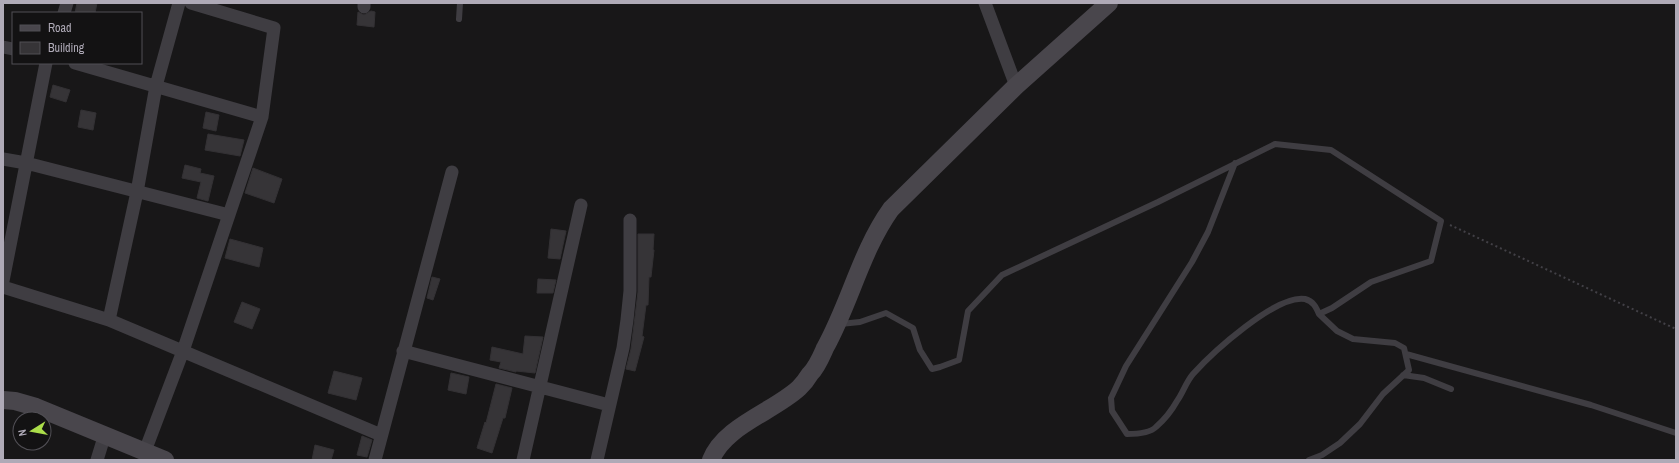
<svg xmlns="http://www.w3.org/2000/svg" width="1679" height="463" font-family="'Archivo Narrow',sans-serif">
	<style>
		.building { fill: #363437; stroke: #333134 }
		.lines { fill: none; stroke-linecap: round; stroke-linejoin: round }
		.path { stroke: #424046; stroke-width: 2; stroke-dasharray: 2 3; stroke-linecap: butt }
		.lane { stroke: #3f3d42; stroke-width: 6 }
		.street { stroke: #3f3d42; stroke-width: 13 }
		.secondary { stroke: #49464c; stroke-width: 18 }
	</style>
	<rect width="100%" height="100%" fill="#181718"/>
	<path class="building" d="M77,3H97L95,13H75Z
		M371,11L375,12L374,27L357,25L358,12L364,15Z
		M53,85L70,90L66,102L50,97Z
		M81,110L96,113L93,130L78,127Z
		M206,112L219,115L216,131L203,128Z
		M208,134L244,140L240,156L205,150Z
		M185,165L201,169L200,173L214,176L208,201L197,198L201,182L182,178Z
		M253,168L282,179L274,203L245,193Z
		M551,229L566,231L560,259L548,258Z
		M638,234H654L653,250H654L651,277H649L648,305H646L642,336L644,337L635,371L626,369L631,349L638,292Z
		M230,239L263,248L259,267L225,258Z
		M432,277L440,279L433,300L427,298Z
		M538,279L556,280L553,293H537Z
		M242,302L260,309L252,329L234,322Z
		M525,336L543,337L535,373L516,371V372L499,368L501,362L490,360L492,347L523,354Z
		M334,371L362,378L356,400L328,393Z
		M451,373L469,377L466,394L448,390Z
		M496,384L512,388L505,418H503L492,453L477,448L485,422L486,423Z
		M362,436L372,440L367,457L357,455Z
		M315,445L334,450L331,460H312Z"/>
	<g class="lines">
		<path class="path" d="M1450,225L1676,329"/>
		<path class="lane" d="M459,19L460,3
			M1235,163L1208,232L1192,262L1126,366L1111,398L1112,411L1127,434C1135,434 1150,433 1156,427C1164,420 1172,410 1177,401C1183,393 1186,382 1193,374C1211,354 1276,294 1305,299C1313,301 1316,307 1319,314
			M840,324L860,322L886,313L913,328L920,350L932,369L940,367L959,360L968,311L1002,275L1158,202L1275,144L1331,150L1441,221L1431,261L1371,282L1332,308L1319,314L1337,331L1353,339L1395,343L1404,348L1409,370L1383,394L1360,424L1340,443L1322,455L1309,460
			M1406,354L1591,405L1676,433
			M1403,375L1424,378L1451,389"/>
		<path class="street" d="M191,3L274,28L262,117
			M985,3L1016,86
			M364,7V3
			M64,13L67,3
			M3,47L13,49
			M75,63L262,117L183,351L145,451
			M3,159L26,163L229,215
			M3,281L46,63
			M3,287L109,320L381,435
			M109,320L137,192L156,86L179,3
			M403,351L609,405
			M97,460L105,434
			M375,460L452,172
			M523,460L581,205
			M597,460L623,348L627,320L630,291V220"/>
		<path class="secondary" d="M3,400L15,401L36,407L165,460
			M711,460C724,426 773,412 799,388C803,384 807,379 810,374C817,367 821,357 825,348C850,303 861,251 891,209L1016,86L1109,3"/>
	</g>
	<rect width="1679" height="463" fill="none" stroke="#afaab7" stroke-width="8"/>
	<rect x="12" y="12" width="130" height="52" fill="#131213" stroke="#514f55"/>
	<rect x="20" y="25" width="20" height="6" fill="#49464c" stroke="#514f55"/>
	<text x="48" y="32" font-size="12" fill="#afaab7">Road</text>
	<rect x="20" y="42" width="20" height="12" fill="#363437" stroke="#514f55"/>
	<text x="48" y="52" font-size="12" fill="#afaab7">Building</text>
	<g transform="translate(32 431) rotate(259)"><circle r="19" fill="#131213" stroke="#514f55"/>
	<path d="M0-3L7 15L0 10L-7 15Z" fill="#abdd4a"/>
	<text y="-6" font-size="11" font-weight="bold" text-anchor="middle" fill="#afaab7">N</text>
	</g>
</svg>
